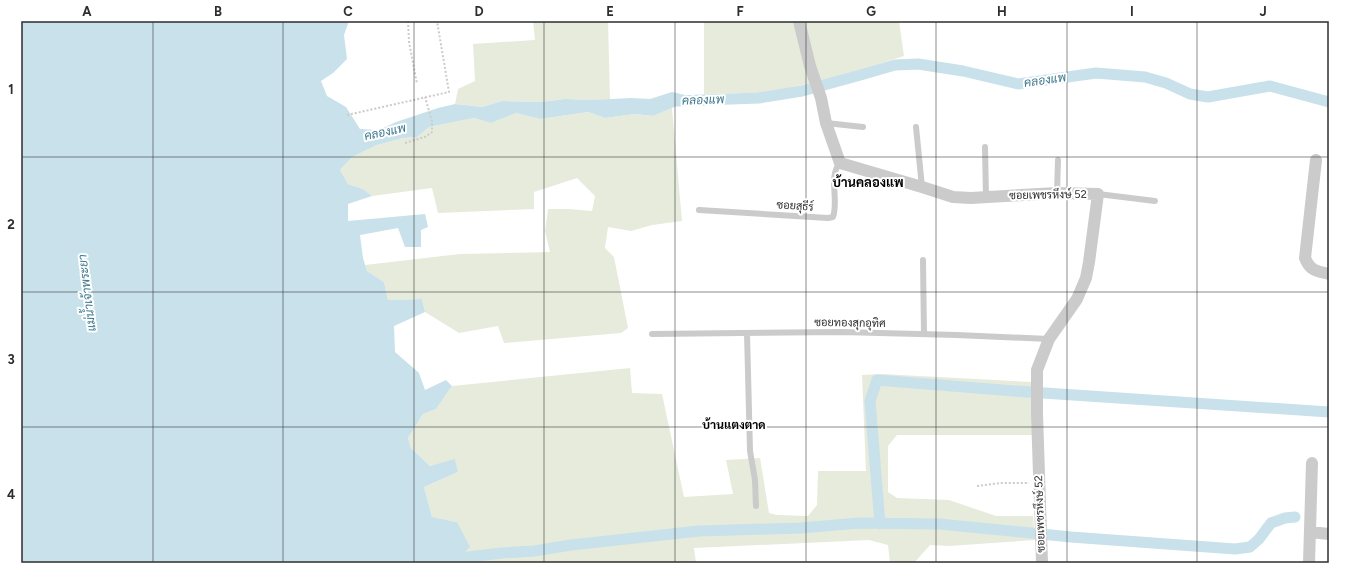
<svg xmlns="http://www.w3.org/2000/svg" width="1350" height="584" font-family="Figtree,Sarabun,sans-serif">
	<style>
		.green { fill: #e6ebdc }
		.water { fill: #c8e1ea }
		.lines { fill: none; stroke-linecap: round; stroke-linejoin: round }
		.canal { stroke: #c8e1ea; stroke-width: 11 }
		.path { stroke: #cbcbcb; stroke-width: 2; stroke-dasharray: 2 2; stroke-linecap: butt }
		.service { stroke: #cbcbcb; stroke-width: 6 }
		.minor { stroke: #cbcbcb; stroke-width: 12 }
		.grid { fill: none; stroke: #2e2e2e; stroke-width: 1; stroke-opacity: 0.55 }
		.labels { text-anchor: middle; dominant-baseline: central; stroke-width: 4; stroke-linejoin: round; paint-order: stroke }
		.street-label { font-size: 11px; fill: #2e2e2e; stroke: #fff }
		.water-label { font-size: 12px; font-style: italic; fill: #3e788e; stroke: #fff }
		.neighbourhood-label { font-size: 12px; font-weight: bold; fill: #000; stroke: #fff }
		.quarter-label { font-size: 13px; font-weight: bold; fill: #000; stroke: #fff }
		.neatline { fill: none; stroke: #2e2e2e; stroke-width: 1.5 }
		.grid-label { font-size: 13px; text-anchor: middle; font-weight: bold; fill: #2e2e2e }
	</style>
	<rect width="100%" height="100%" fill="#fff"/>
	<path class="green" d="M533,21H608L610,100H594L565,99L541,102L502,101L482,107L455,104L458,89L475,81L473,44L535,40Z
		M704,21H899L904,56L841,76L768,93L704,94Z
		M672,108L682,221L652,225L631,231L608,227L605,248L614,257L628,328L621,333L504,343L498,326L459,333L425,312L422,299L388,300L384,282L367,271L365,265L460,254L550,252L545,231L548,209H569L592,211L595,196L577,178L534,192V209L438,213L432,188L372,196L363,189L348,184L340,170L352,157L377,145L403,138L417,137L429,127L474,118L491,123L516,113L540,119L588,112L605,118L635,114L653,116Z
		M630,368L632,393L662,394L684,497L733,494L726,460L760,458L769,513L777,515L808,516L817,505L818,471H866L862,375L882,374L1031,382L1032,435H897L888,446V492L897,498L949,500L996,516H1033L1035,540L949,546L930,545L914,563H890L888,545L869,540L694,548L696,563H455L457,522L432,517L424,487L458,472L455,460L430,466L411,448L408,438L423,414L436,409L452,386Z"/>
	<path class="water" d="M21,21H349L344,35L347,59L333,73L321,81L327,96L346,107L360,129L379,130L396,122L438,108L455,104L482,107L502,101L541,102L565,99L594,100L631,98L650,99L672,92L685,95L691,100L653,116L635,114L605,118L588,112L540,119L516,113L491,123L474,118L429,127L417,137L403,138L377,145L352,157L340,170L348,184L363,189L372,196L348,204V221L425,214L428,227L421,230V247H405L398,228L360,235L363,258L367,271L384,282L388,300L422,299L425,312L394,326L395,352L419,373L425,390L446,380L452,386L436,409L423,414L408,438L411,448L430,466L455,459L458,472L424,487L432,517L457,522L470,547L455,561V563H21Z"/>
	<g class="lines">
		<path class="canal" d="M676,101L759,98L802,91L857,76L895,65L918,64L963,71L1018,84L1096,73L1145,77L1166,83L1190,94L1208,97L1270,86L1329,102
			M880,524L870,401L877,380L1014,391L1329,412
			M443,560L502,553L534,551L571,545L699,531L801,528L859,523L939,524L1071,537L1235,549L1250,547L1259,539L1271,523L1285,518L1295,517"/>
		<path class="path" d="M408,21L409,42L417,84
			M347,115L449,92L437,21
			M405,143L425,137L432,132V121L425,97
			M977,486L1000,483H1029"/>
		<path class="service" d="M826,123L863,127
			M916,127L922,187
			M985,147L986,197
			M1057,193L1058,160
			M1098,194L1155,201
			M699,210L828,218L833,217C839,201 828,175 840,163
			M923,260L924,334
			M747,333L750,451L755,480L756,506
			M652,334L841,332L957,335L1049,339"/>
		<path class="minor" d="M799,21L810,66L821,98L826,123L840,163L922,187L953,197L971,198L1057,193L1098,194L1089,262L1086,278L1077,299L1049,339L1037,370V414L1042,563
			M1316,160L1305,258C1310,271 1317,271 1329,274
			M1310,532L1329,534
			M1309,563L1312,463"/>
	</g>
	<path class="grid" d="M153,21V563M283,21V563M414,21V563M544,21V563M675,21V563M806,21V563M936,21V563M1067,21V563M1197,21V563M21,157H1329M21,292H1329M21,427H1329"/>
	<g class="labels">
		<g class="street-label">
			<text transform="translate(1048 195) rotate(-1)">ซอยเพชรหึงษ์ 52</text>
			<text transform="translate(795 206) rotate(4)">ซอยสุธีร์</text>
			<text transform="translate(850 323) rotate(1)">ซอยทองสุกอุทิศ</text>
			<text transform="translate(1040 514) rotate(-92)">ซอยเพชรหึงษ์ 52</text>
		</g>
		<g class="water-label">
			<text transform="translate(1045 80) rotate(-8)">คลองแพ</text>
			<text transform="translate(703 100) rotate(-2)">คลองแพ</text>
			<text transform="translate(385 132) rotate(-12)">คลองแพ</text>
			<text transform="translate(87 293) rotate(-97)">แม่น้ำเจ้าพระยา</text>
		</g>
		<g class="neighbourhood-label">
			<text x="734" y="425">บ้านแตงตาด</text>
		</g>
		<g class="quarter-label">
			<text x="868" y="182">บ้านคลองแพ</text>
		</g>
	</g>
	<rect width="1350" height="584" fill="none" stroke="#ffffff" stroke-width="44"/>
	<rect x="22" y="22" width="1306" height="540" class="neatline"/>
	<g class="grid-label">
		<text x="87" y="16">A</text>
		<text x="218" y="16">B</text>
		<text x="348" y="16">C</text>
		<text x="479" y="16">D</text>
		<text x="610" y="16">E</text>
		<text x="740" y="16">F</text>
		<text x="871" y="16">G</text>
		<text x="1002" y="16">H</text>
		<text x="1132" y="16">I</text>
		<text x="1263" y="16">J</text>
		<text x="11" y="94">1</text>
		<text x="11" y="229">2</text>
		<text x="11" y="364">3</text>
		<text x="11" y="499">4</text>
	</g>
</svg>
